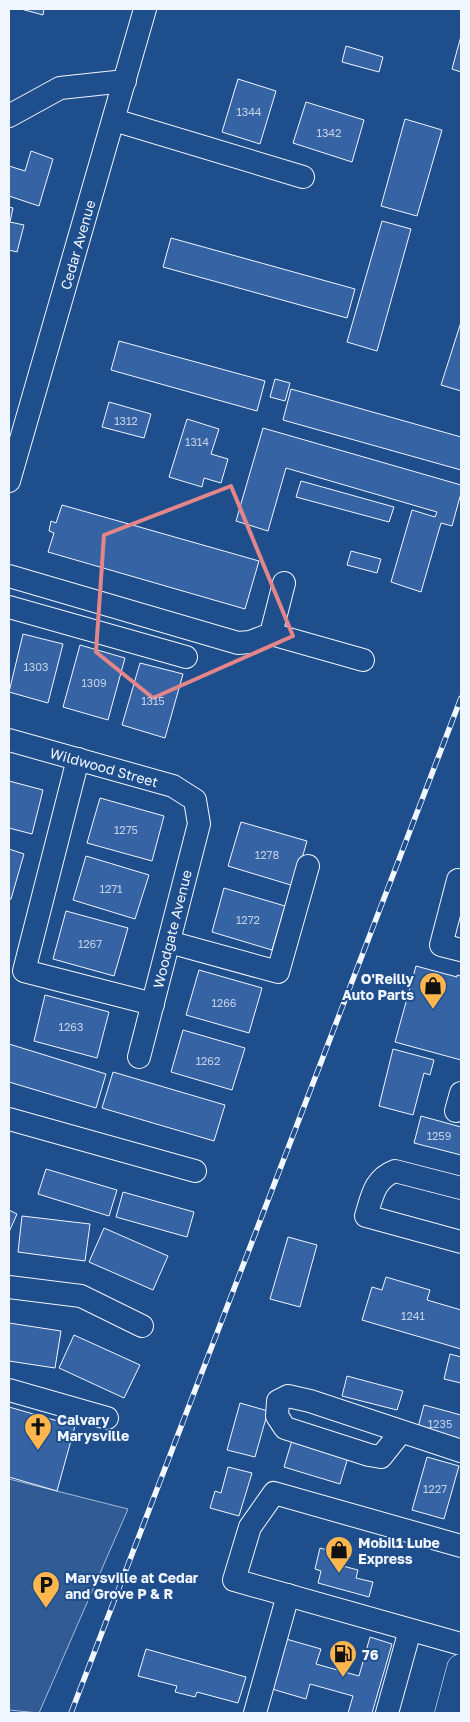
<svg xmlns="http://www.w3.org/2000/svg" width="470" height="1722" font-family="'Golos Text',sans-serif">
	<style>
		.built { fill: #305b95; stroke: #a8bbd7 }
		.building { fill: #3563a3; stroke: #f2f6ff }
		.lines { fill: none; stroke-linecap: round; stroke-linejoin: round }
		.minor-casing { stroke: #f2f6ff; stroke-width: 24 }
		.major-casing { stroke: #f2f6ff; stroke-width: 29 }
		.minor { stroke: #1f4e8c; stroke-width: 22 }
		.major { stroke: #1f4e8c; stroke-width: 28 }
		.rail-casing { stroke: #f2f6ff; stroke-width: 5.5 }
		.rail { stroke: #1f4e8c; stroke-width: 4; stroke-dasharray: 11; stroke-linecap: butt }
		.marked { fill: none; stroke: #e38589; stroke-width: 4; stroke-linejoin: round }
		.labels { text-anchor: middle; dominant-baseline: central; stroke-width: 4; stroke-linejoin: round; paint-order: stroke }
		.number-label { font-size: 11px; fill: #c3d1e8 }
		.street-label { font-size: 14px; fill: #f2f6ff; stroke: #1f4e8c }
		.poi-label { font-size: 14px; font-weight: bold; fill: #f2f6ff; stroke: #1f4e8c; text-anchor: start }
	</style>
	<rect width="100%" height="100%" fill="#1f4e8c"/>
	<path class="built" d="M9,1479L128,1509L39,1713L9,1710Z"/>
	<path class="building" d="M21,9H44L43,15Z
		M461,36V72L452,69Z
		M346,46L383,57L379,72L342,62Z
		M238,79L276,91L260,144L222,132Z
		M306,102L364,120L352,162L293,143Z
		M405,119L442,130L417,216L381,206Z
		M31,151L53,159L39,206L9,196V166L25,171Z
		M9,207L13,208L10,222L24,225L17,252L9,250Z
		M382,221L411,229L377,351L347,342Z
		M171,238L355,289L347,318L163,267Z
		M461,322V391L441,385Z
		M119,341L265,381L257,411L111,370Z
		M275,379L290,383L285,401L270,397Z
		M291,389L461,437V470L283,420Z
		M109,402L151,414L144,438L102,427Z
		M187,419L219,429L211,454L228,459L221,483L204,478L202,487L169,477Z
		M263,428L461,485V493L452,526L441,523L421,592L391,582L412,510L435,517L437,512L286,468L268,531L236,521Z
		M301,481L394,507L389,522L296,497Z
		M62,505L259,561L245,609L48,552L54,533L49,531L51,521L56,523Z
		M351,551L381,559L377,573L347,565Z
		M23,634L63,644L48,703L9,692Z
		M80,645L125,658L108,720L63,707Z
		M140,663L183,674L165,738L122,725Z
		M9,781L43,790L32,834L9,828Z
		M100,798L164,816L152,861L87,843Z
		M241,822L307,841L294,886L228,866Z
		M9,849L24,854L11,899H9Z
		M86,856L149,875L135,919L73,900Z
		M224,888L285,906L272,950L212,932Z
		M66,911L128,928L114,976L53,959Z
		M416,966L457,977V975L461,976V1060L395,1042Z
		M199,970L262,988L249,1033L186,1015Z
		M45,995L109,1012L97,1058L34,1041Z
		M183,1030L245,1048L232,1090L171,1072Z
		M9,1044L106,1074L96,1108L9,1082Z
		M393,1049L434,1060L430,1075L424,1073L413,1115L379,1106Z
		M113,1072L225,1105L214,1141L102,1108Z
		M421,1116L461,1127V1155L414,1143Z
		M46,1169L117,1190L109,1216L38,1194Z
		M123,1192L194,1212L187,1237L116,1217Z
		M9,1210L17,1214L9,1232Z
		M22,1216L90,1224L85,1261L18,1252Z
		M104,1228L168,1256L153,1290L89,1262Z
		M288,1237L317,1245L300,1307L270,1299Z
		M386,1277L430,1290L427,1300L461,1310V1349L362,1320L372,1287L382,1290Z
		M9,1323L61,1331L55,1368L9,1361Z
		M74,1335L140,1365L124,1398L59,1368Z
		M450,1354L461,1357V1383L444,1379Z
		M347,1376L403,1391L397,1410L342,1396Z
		M240,1403L268,1411L255,1457L227,1450Z
		M424,1405L461,1415V1442L417,1431Z
		M9,1407L75,1426L57,1491L9,1477Z
		M293,1437L349,1454L340,1484L284,1467Z
		M427,1457L459,1466L444,1519L412,1510Z
		M228,1467L252,1473L239,1516L210,1508L215,1491L221,1493Z
		M320,1548L338,1553L335,1564L358,1570L356,1578L373,1582L369,1597L318,1583L321,1571L315,1569Z
		M370,1637L392,1644L372,1713H348L353,1696L310,1684L306,1699L272,1689L286,1639L321,1649L316,1664L359,1676Z
		M146,1649L246,1677L238,1703L197,1692L195,1697L175,1692L177,1686L138,1676Z"/>
	<g class="lines">
		<defs>
			<g id="minor">
				<path d="M9,116L60,88L125,81"/>
				<path d="M114,120L303,177"/>
				<path id="s1" d="M9,481L145,9"/>
				<path d="M9,576L238,643L250,642L271,634L284,583"/>
				<path d="M9,607L186,657"/>
				<path d="M271,634L363,660"/>
				<path id="s2" d="M9,740L173,786L195,800L199,824L139,1057"/>
				<path d="M78,759L24,971L153,1004"/>
				<path d="M461,881L458,880L441,945L461,950"/>
				<path d="M169,942L278,972L308,866"/>
				<path d="M456,1111L461,1093"/>
				<path d="M9,1119L195,1171"/>
				<path d="M461,1188L395,1171C374,1179 372,1197 366,1216L461,1242"/>
				<path d="M9,1287L81,1296L142,1326"/>
				<path d="M9,1390L107,1418"/>
				<path d="M401,1432L381,1457L369,1455L285,1428L277,1416L278,1401L288,1396L310,1401L461,1451"/>
				<path d="M461,1546L274,1493L250,1527L234,1580L461,1644"/>
				<path d="M255,1713L288,1595"/>
				<path d="M387,1713L410,1630"/>
			</g>
			<path id="major" d="M449,1713L461,1668"/>
		</defs>
		<use href="#minor" class="minor-casing"/>
		<use href="#major" class="major-casing"/>
		<use href="#minor" class="minor"/>
		<use href="#major" class="major"/>
		<defs>
			<path id="rail" d="M71,1713L461,698"/>
		</defs>
		<use href="#rail" class="rail-casing"/>
		<use href="#rail" class="rail"/>
	</g>
	<path class="marked" d="M231,486L293,636L153,698L96,652L104,535Z"/>
	<defs>
		<symbol id="shop-pin" viewBox="-11 -11 22 30"><path d="M0 17L-7.5 6A9.5 9.5 0 1 1 7.5 6Z" fill="#ffb74d" stroke="#1f4e8c"/><path d="M-5-2.5h2.3a2.7 3.5 0 0 1 5.4 0H5L5.5 6h-11ZM-1.5-2.5h3a1.5 2.3 0 0 0-3 0Z" fill="#111"/></symbol>
		<symbol id="church-pin" viewBox="-11 -11 22 30"><path d="M0 17L-7.5 6A9.5 9.5 0 1 1 7.5 6Z" fill="#ffb74d" stroke="#1f4e8c"/><path d="M-1.2-6h2.4v3.5h3.3v2.4h-3.3V6h-2.4V-.1h-3.3v-2.4h3.3Z" fill="#111"/></symbol>
		<symbol id="parking-pin" viewBox="-11 -11 22 30"><path d="M0 17L-7.5 6A9.5 9.5 0 1 1 7.5 6Z" fill="#ffb74d" stroke="#1f4e8c"/><path d="M-3.5-5.5H1a3.5 3.5 0 0 1 0 7H-1V5.5H-3.5ZM-1-3.4V-.6H.8a1.4 1.4 0 0 0 0-2.8Z" fill="#111"/></symbol>
		<symbol id="fuel-pin" viewBox="-11 -11 22 30"><path d="M0 17L-7.5 6A9.5 9.5 0 1 1 7.5 6Z" fill="#ffb74d" stroke="#1f4e8c"/><path d="M-5.5-6h7V0h2V4h1.3V-2.5L3-4.5l.8-.8L6-3V5H2.5V1h-1V6h-7ZM-4.2-4.7v3.2H.2V-4.7Z" fill="#111"/></symbol>
	</defs>
	<g fill-rule="evenodd">
		<use href="#shop-pin" x="417" y="970" width="32" height="43"/>
		<use href="#church-pin" x="22" y="1411" width="32" height="43"/>
		<use href="#shop-pin" x="323" y="1534" width="32" height="43"/>
		<use href="#parking-pin" x="30" y="1569" width="32" height="43"/>
		<use href="#fuel-pin" x="327" y="1638" width="32" height="43"/>
	</g>
	<g class="labels">
		<g class="number-label">
			<text x="249" y="111">1344</text>
			<text x="329" y="132">1342</text>
			<text x="126" y="420">1312</text>
			<text x="197" y="441">1314</text>
			<text x="36" y="666">1303</text>
			<text x="94" y="682">1309</text>
			<text x="153" y="700">1315</text>
			<text x="126" y="829">1275</text>
			<text x="267" y="854">1278</text>
			<text x="111" y="888">1271</text>
			<text x="248" y="919">1272</text>
			<text x="90" y="943">1267</text>
			<text x="224" y="1002">1266</text>
			<text x="71" y="1026">1263</text>
			<text x="208" y="1060">1262</text>
			<text x="439" y="1135">1259</text>
			<text x="413" y="1315">1241</text>
			<text x="440" y="1423">1235</text>
			<text x="435" y="1488">1227</text>
		</g>
		<g class="street-label">
			<text stroke="none"><textPath href="#s1" startOffset="246">Cedar Avenue</textPath></text>
			<text stroke="none"><textPath href="#s2" startOffset="99">Wildwood Street</textPath></text>
			<text transform="translate(172 929) rotate(-76)">Woodgate Avenue</text>
		</g>
		<g class="poi-label">
			<text x="414" y="978" text-anchor="end">O'Reilly<tspan x="414" dy="16">Auto Parts</tspan></text>
			<text x="57" y="1419">Calvary<tspan x="57" dy="16">Marysville</tspan></text>
			<text x="358" y="1542">Mobil1 Lube<tspan x="358" dy="16">Express</tspan></text>
			<text x="65" y="1577">Marysville at Cedar<tspan x="65" dy="16">and Grove P &amp; R</tspan></text>
			<text x="362" y="1654">76</text>
		</g>
	</g>
	<rect width="470" height="1722" fill="none" stroke="#f2f6ff" stroke-width="20"/>
</svg>
